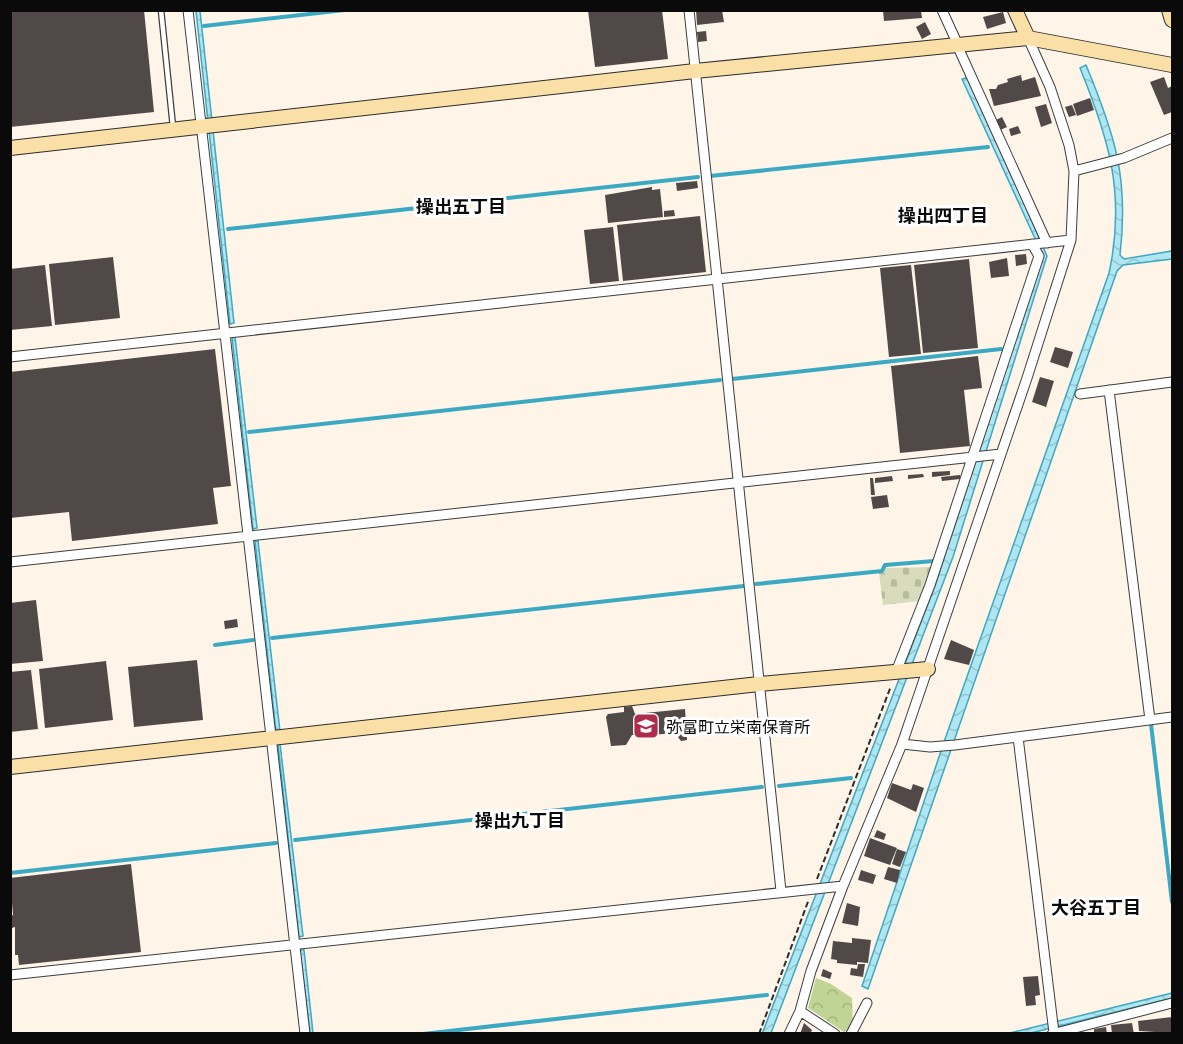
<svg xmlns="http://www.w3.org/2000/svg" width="1183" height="1044" font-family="Georgia,'Noto Sans JP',serif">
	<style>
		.forest { fill: url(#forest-crowns) }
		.cemetery { fill: url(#cemetery-stones) }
		.water { fill: url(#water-waves); stroke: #3ca9c3; stroke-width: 1.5 }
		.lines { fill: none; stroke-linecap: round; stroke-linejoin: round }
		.stream { stroke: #3ca9c3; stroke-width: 4 }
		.building { fill: #514947 }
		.lane-casing { stroke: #3d3d3d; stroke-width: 7 }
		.street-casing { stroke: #3d3d3d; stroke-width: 11 }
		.secondary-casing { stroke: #2c2c2c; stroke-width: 16 }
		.path { stroke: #2c2c2c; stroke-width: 2; stroke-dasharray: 6 3; stroke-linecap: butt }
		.lane { stroke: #fff; stroke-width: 4.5 }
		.street { stroke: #fff; stroke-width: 9 }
		.secondary { stroke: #fadfa7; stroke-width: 14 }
		.labels { text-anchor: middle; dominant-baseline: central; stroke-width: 6; stroke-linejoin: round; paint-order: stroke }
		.poi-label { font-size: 16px; fill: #0a0a0a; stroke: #fff; text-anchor: start }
		.neighbourhood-label { font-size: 18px; font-weight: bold; fill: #0a0a0a; stroke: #fff }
	</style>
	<defs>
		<pattern id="forest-crowns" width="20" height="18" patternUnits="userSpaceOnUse" patternTransform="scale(1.5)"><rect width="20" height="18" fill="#bfd495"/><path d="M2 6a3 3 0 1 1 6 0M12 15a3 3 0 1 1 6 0" fill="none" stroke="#a3b57f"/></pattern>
		<pattern id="cemetery-stones" width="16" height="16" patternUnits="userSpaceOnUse" patternTransform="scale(1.5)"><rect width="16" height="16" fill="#d8dcbc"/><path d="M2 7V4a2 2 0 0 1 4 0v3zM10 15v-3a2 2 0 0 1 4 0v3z" fill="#b8bba0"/></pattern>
		<pattern id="water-waves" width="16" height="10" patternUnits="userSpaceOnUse" patternTransform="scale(1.5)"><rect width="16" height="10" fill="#b0e6f1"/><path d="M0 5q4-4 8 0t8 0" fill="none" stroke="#96c4cd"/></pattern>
	</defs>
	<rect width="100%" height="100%" fill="#fef5e8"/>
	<path class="forest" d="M816,978L831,984L852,998L853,1026L844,1032L808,1008Z"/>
	<path class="cemetery" d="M932,567L920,601L883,605L879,573H884L886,568Z"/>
	<path class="water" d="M196,11H200L234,323L230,324Z
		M1086,65C1115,135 1129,178 1120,255L1124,259L1172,251V259L1123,265L1117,271L868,989L862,986L944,742L1109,273C1126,195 1109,139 1080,68Z
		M969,77L1047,256L953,557L771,1033L762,1034L935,586L1043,256L962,79Z
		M232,337H235L257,528L253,529Z
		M255,541H258L280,731L276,732Z
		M280,744L303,936L299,937L278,745Z
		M300,950H304L313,1033H310Z
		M1172,993V998L1031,1033L1006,1034Z"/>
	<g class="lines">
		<path class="stream" d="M204,26L345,10
			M710,176L988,147
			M228,229L698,177
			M732,379L1001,349
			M249,432L720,380
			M756,584L882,571L885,565L934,561
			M272,638L744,586
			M215,645L253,640
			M1151,724L1172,902
			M779,786L851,778
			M295,840L762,787
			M10,873L276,843
			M423,1034L767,995"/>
	</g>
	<path class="building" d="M10,10H144L154,112L10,127Z
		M588,10H662L668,59L595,67Z
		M696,10H722L724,22L697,25Z
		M916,10L921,11L922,18L884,21L883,11Z
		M1003,12L1006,23L987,29L983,17Z
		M925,22L931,34L922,39L916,27Z
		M706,31L707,41L698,42L697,32Z
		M1021,75L1022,81L1035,77L1041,96L994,106L989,89H996L998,85L1008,82L1007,79Z
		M1164,77L1168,88L1172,86V112L1164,115L1150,82Z
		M1090,98L1094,110L1077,116L1073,104Z
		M1046,104L1052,123L1041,127L1035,107Z
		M1072,105L1076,115L1069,117L1065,107Z
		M1002,117L1007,127L998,131L994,121Z
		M1018,126L1021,133L1011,136L1009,129Z
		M697,181L698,188L677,191L676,183Z
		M652,187V190L660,189L663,217L608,223L605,195Z
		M674,210L675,216L664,217V211Z
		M700,216L706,272L623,281L617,225Z
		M613,227L619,281L590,284L584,230Z
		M1026,254L1027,264L1016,266L1015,255Z
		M113,257L120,318L55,325L49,264Z
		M1007,258L1009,276L991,278L989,262Z
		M969,259L978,348L923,353L914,265Z
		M45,265L52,326L10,330V269Z
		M911,265L921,354L889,357L880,268Z
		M1055,347L1073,352L1068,368L1050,362Z
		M215,349L231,486L213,488L218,524L72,541L69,512L10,518V372Z
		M978,356L982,388L964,390L970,446L900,453L891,366Z
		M1040,377L1054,381L1046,407L1032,402Z
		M950,471V475L932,477V472Z
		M923,474L924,477L908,479V475Z
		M960,475V479L942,481L941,477Z
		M892,476L893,481L875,483V478Z
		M870,478H873L875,495H871Z
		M887,495L889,507L873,509L871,497Z
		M36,600L43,661L10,664V603Z
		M237,619L238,627L225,629L224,621Z
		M951,640L974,650L969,665L944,659Z
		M197,660L203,720L134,727L128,667Z
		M106,661L113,720L45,728L39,669Z
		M31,670L38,729L10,732V672Z
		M632,706L635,714L685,709L687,740L681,741L678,737L680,732L686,730L665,734L632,735L626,745L611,746L606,717L608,714L624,712V707Z
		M892,783L911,790L913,784L924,788L916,812L887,798Z
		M877,830L886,834L884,840L874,837Z
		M870,838L897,848L890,865L864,856Z
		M897,849L906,852L900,867L892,864Z
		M131,864L141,952L19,965L18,955H15V927L12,928L11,916L13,915L10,878Z
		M888,867L900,870L897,883L884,879Z
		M861,870L876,875L873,884L858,880Z
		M847,903L860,907L858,926L842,923Z
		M852,938L871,940L868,963L857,962V965L837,963V960L831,959L833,941L852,943Z
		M858,964H865L863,977L850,975L851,968L857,969Z
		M823,969L832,973L830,979L821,976Z
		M1038,976L1040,995L1035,996L1036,1005L1026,1006L1023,977Z
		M1172,1017V1033L1139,1031L1138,1021Z
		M804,1023L812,1030L810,1034H800Z
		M1132,1023L1134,1034H1112L1111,1025Z
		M1106,1027L1107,1034H1094V1029Z"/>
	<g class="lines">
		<defs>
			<path id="lane" d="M161,10L173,127"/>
			<path id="street" d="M188,10L305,1034
				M689,10L781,891
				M942,10L958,45
				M957,45L1047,243
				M1074,171L1124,158L1172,138
				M10,357L1071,240
				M1109,390L1150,720
				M1080,394L1172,382
				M10,562L1001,454
				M896,672L930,585L1039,256L1032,244
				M1018,737L1054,1033
				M902,744L930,747L955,745L1172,717
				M10,975L843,886
				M800,1011L835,1034
				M789,1034L800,1011L811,971L843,886L902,744L1027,378L1071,240L1074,171L1069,145L1050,87L1028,38
				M851,1034L867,1003
				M1052,1034L1172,1003"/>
			<path id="secondary" d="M1015,10L1028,38
				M1169,10L1172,20
				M10,148L695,71L1028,38L1172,65
				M10,767L759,684L928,669"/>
		</defs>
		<use href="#lane" class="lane-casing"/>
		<use href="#street" class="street-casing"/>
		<use href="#secondary" class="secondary-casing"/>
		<path class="path" d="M817,879L891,686
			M759,1034L809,899"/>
		<use href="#lane" class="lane"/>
		<use href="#street" class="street"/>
		<use href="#secondary" class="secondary"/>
	</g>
	<defs>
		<symbol id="school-square" viewBox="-11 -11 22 22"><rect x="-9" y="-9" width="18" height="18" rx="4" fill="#af2c4d" stroke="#fff"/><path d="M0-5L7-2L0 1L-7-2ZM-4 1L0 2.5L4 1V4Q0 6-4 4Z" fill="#fff"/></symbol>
	</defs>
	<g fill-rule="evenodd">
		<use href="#school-square" x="631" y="711" width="30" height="30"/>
	</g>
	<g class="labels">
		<g class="poi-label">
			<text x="666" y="726">弥富町立栄南保育所</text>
		</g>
		<g class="neighbourhood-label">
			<text x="461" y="205">操出五丁目</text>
			<text x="943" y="214">操出四丁目</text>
			<text x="520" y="819">操出九丁目</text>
			<text x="1096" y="906">大谷五丁目</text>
		</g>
	</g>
	<rect width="1183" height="1044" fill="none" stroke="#0a0a0a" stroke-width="24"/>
</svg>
